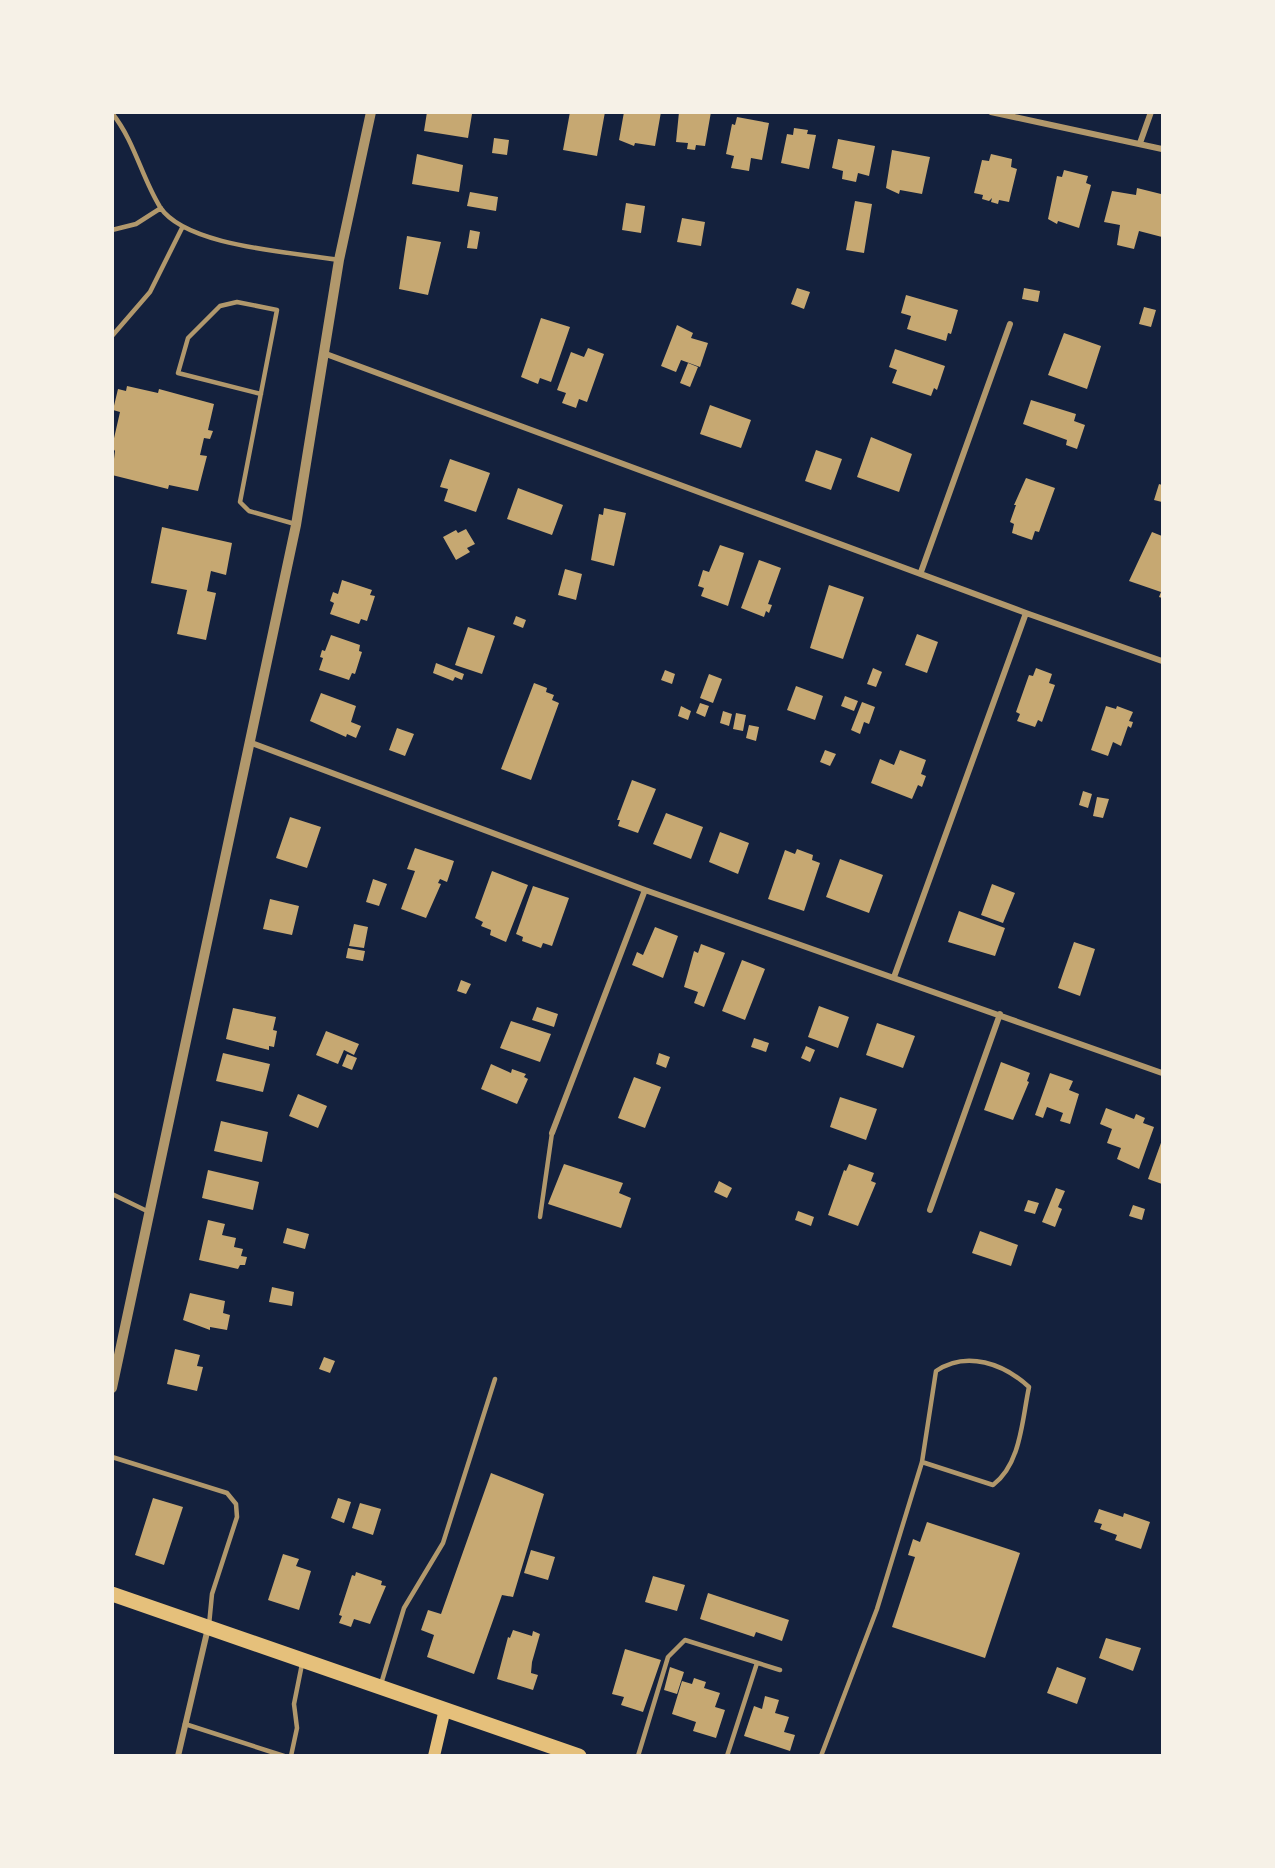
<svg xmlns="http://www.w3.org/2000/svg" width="1275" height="1868" font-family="Overpass,sans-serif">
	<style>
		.building { fill: #c6a872 }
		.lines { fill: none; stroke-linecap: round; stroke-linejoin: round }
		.service { stroke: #b1986c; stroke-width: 4.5 }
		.minor { stroke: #b1986c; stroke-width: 6 }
		.tertiary { stroke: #b1986c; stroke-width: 10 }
		.secondary { stroke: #e5c07b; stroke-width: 12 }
		.primary { stroke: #e5c07b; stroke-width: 15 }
	</style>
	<rect width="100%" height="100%" fill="#14213d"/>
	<path class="building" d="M427,112L472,114L468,138L424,131Z
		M570,112H605L597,156L563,150Z
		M624,112H661L655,146L635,143L634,146L619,140Z
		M679,112H711L705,146L696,145L695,150L687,149L688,143L676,142Z
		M737,117L769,123L762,160L751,158L749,171L731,168L734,156L726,154L732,124L735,125Z
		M794,128L808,130L807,134L816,135L809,169L781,163L787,134L793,135Z
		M494,138L509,140L507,155L492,153Z
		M838,139L875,146L869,176L858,173L856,182L842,179L843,171L832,168Z
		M892,150L930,157L922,194L900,190L899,194L886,188Z
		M417,154L463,165L459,192L412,184Z
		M991,154L1012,159L1011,167L1017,169L1009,202L999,200L998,204L991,202L992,198L989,201L982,199L983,195L974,193L982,160L989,161Z
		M1064,170L1088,176L1086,183L1091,185L1079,228L1058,221L1057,224L1048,219L1057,176L1062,177Z
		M1137,188L1161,194L1162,237L1139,231L1134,249L1117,245L1120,225L1104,222L1112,191L1136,195Z
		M470,192L498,197L496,211L467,206Z
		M855,201L872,204L864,253L846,250Z
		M626,203L645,206L641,233L622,230Z
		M682,218L705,222L701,246L677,242Z
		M470,230L480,232L477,249L467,248Z
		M407,236L441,242L428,295L399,289Z
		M797,288L810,292L804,309L791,304Z
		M1024,288L1040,291L1038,302L1022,299Z
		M906,295L958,310L951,334L948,333L946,341L907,329L911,316L901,313Z
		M1144,307L1156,310L1151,327L1139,324Z
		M541,318L570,327L551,382L540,378L538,384L521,377Z
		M677,325L693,333L691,338L708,343L700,367L681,360L676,372L661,366Z
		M1064,333L1101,346L1087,389L1048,375Z
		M588,348L604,354L587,402L579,399L576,408L562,403L566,393L557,390L571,352L584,357Z
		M895,349L945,366L937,390L934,388L931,396L892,383L897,370L889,367Z
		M688,363L698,367L690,387L680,383Z
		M127,386L158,393L159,389L214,404L208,430L213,431L210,439L204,438L200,455L207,456L198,491L169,485L168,489L112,475L115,451L112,447L120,412L113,410L118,389L126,391Z
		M1031,400L1076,414L1074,421L1085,425L1077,449L1066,445L1067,440L1023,424Z
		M710,405L751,420L741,448L700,434Z
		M871,437L912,454L899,492L857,477Z
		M816,450L842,459L831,490L805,481Z
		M450,459L490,473L476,512L444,501L448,489L440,487Z
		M1026,478L1055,488L1039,532L1035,531L1032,540L1012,533L1014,524L1010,522L1016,505H1014Z
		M1159,484L1162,485V502L1154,500Z
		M518,488L563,505L552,535L507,519Z
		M604,508L626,513L614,566L591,560L599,514L603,515Z
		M162,527L232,543L226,575L211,571L207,591L216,593L206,640L177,634L187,590L151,583Z
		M466,529L475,544L467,548L470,552L456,560L443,537L456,530L458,533Z
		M1152,532L1162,536V598L1159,597L1161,592L1129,581Z
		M720,545L744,553L728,606L701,596L704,588L698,586L703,570L709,572Z
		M759,560L781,568L768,604L772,605L769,613L766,611L764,617L741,608Z
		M565,569L582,574L576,600L558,595Z
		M342,580L372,590L370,595L375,596L367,621L361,619L359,624L330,614L334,603L330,601L333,592L338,594Z
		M829,585L864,597L843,659L810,648Z
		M516,616L526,620L523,628L513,624Z
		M468,627L495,636L482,674L455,665Z
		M917,634L938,642L927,673L905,665Z
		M331,635L360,645L359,651L362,652L355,674L352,673L349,680L319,670L323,658L320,657L322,650L325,651Z
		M436,663L464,674L462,680L455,677L453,681L433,673Z
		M873,668L882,672L876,687L867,684Z
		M1036,668L1052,674L1049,683L1055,685L1042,722L1038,720L1035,727L1017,721L1020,714L1016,712L1029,675L1033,676Z
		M665,670L675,674L672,684L661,680Z
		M709,674L722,679L713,703L700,698Z
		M534,683L547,688L546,692L554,695L552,700L559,703L531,780L501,769Z
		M796,686L823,696L815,720L787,710Z
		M321,693L356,706L351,722L361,726L356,738L347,734L346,737L310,721Z
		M845,696L858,701L854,711L841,706Z
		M862,702L875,707L869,724L864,722L860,734L851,730Z
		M700,703L709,706L705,717L696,713Z
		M681,706L691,711L688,720L678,716Z
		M1106,706L1116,709L1117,706L1133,712L1129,721L1133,722L1131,728L1128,726L1121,746L1113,742L1108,756L1091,750Z
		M723,711L732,714L729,726L720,723Z
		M736,713L746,715L743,731L733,729Z
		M749,725L759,727L756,741L746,738Z
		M397,728L414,734L405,756L389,750Z
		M825,750L836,754L830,766L820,762Z
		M900,750L926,760L921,774L926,776L922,787L918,785L912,799L871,783L880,759L894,765Z
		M632,780L656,789L638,833L618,826L620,820H617Z
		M1083,791L1092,794L1088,808L1079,805Z
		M1097,797L1109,799L1103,818L1093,816Z
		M666,813L703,827L691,859L653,844Z
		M290,817L321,827L307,868L276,858Z
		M720,832L749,843L738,874L709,862Z
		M415,848L454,861L447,882L440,879L438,883L441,884L426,918L401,909L415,871L407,869Z
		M797,849L813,855L812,860L820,863L804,911L768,899L785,850L795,854Z
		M840,859L883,875L869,913L826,897Z
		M492,871L528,885L506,942L490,935L491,930L481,926L483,922L475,918Z
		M373,879L387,884L379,906L366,902Z
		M992,884L1015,893L1003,923L981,915Z
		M533,886L569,898L552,946L543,943L541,948L522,941L523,937L516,934Z
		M270,899L299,906L292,935L263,929Z
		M959,911L1005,928L995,956L948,942Z
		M354,924L368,927L364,948L349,946Z
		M655,927L678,936L663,978L632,965L637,952L643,955Z
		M1074,942L1095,949L1080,996L1058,988Z
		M701,944L725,953L704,1007L694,1003L698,992L684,987L694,951L698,953Z
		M348,948L365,951L363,961L346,958Z
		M742,960L765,969L745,1020L722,1011Z
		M461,980L471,984L466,994L457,991Z
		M819,1006L849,1017L838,1048L808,1037Z
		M537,1007L558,1014L554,1027L532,1020Z
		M233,1008L276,1017L273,1030L277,1031L274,1047L269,1046V1050L226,1039Z
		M511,1021L551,1034L540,1062L500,1048Z
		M877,1023L915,1036L903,1068L866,1055Z
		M326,1031L359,1044L354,1055L344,1050L338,1064L316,1055Z
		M754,1038L769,1043L766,1052L751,1047Z
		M806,1046L815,1050L810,1062L801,1058Z
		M223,1053L270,1064L263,1092L216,1081Z
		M659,1053L670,1057L666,1068L656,1064Z
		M347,1054L357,1058L352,1070L342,1066Z
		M1001,1062L1030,1073L1027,1081L1029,1082L1013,1120L984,1110Z
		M491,1064L511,1073L512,1069L526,1074L524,1077L528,1079L517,1104L481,1089Z
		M1050,1073L1073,1081L1069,1090L1079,1094L1070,1124L1060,1121L1063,1113L1047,1107L1043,1118L1035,1115Z
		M634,1077L661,1087L645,1128L618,1118Z
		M298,1094L327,1106L318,1128L289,1116Z
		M840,1097L877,1109L866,1140L830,1127Z
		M1106,1108L1134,1119L1136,1114L1145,1118L1143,1123L1154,1127L1139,1169L1117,1159L1121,1148L1107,1143L1112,1129L1100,1124Z
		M221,1121L268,1132L262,1162L214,1151Z
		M1162,1140V1184L1148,1179Z
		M564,1164L623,1183L619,1193L631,1198L621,1228L548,1204Z
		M849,1164L874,1173L871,1181L876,1183L858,1226L828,1215L844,1170L846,1171Z
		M208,1170L259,1182L253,1210L202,1198Z
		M719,1181L732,1188L727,1198L714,1192Z
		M1056,1188L1065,1191L1058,1207L1062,1209L1055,1227L1042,1222Z
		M1028,1200L1039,1203L1035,1214L1024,1211Z
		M1133,1205L1145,1209L1142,1220L1129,1216Z
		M798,1211L814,1217L811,1226L795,1220Z
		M208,1220L225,1224L222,1235L236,1238L234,1247L243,1249L241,1256L247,1257L245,1265H240L238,1269L199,1260Z
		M287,1228L309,1234L305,1249L283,1243Z
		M980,1231L1018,1245L1011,1266L972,1253Z
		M272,1287L294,1292L292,1306L269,1302Z
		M190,1293L225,1301L223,1313L230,1315L227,1330L210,1327V1330L183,1320Z
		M175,1349L200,1355L197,1366L203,1367L197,1391L167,1384Z
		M324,1357L335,1361L330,1373L319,1369Z
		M491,1473L544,1494L513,1597L502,1595L474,1674L427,1657L434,1635L421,1630L428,1610L441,1614Z
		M153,1498L183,1507L164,1565L135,1555Z
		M338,1498L351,1502L344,1523L331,1518Z
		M360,1503L381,1509L373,1535L352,1528Z
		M1099,1509L1123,1517L1124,1513L1150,1522L1141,1549L1115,1540L1117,1535L1100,1529L1102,1524L1094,1522Z
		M927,1522L1020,1553L985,1658L892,1627L915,1557L908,1555L913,1539L920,1542Z
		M531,1550L555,1557L548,1580L524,1573Z
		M283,1554L299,1559L296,1566L311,1571L299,1610L268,1600Z
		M356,1572L382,1581L381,1585L386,1586L370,1624L354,1619L351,1627L339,1623L342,1616L339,1615L352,1575L355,1576Z
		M653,1576L685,1585L677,1611L645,1602Z
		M708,1593L789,1620L782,1641L756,1632L754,1637L700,1619Z
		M513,1630L532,1636L533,1631L540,1634L532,1662L531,1673L538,1675L533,1690L497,1679L508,1637L510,1638Z
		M1106,1638L1141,1648L1133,1671L1099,1658Z
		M625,1649L661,1660L643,1712L621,1705L624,1697L612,1694Z
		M670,1667L684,1672L677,1694L664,1690Z
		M1057,1667L1086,1678L1077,1704L1047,1693Z
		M694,1678L706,1682L704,1688L720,1693L715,1707L725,1710L716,1738L693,1731L696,1722L672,1714L682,1681L692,1684Z
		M765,1696L779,1700L775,1713L789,1717L784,1732L795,1735L790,1751L744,1736L754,1706L762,1709Z"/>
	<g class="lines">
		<path class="service" d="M112,113C135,142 141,176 160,207C186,247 293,252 339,260
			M112,230L136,224L161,208
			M112,336L150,292L182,228
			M261,394L178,373L188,338L220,306L237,302L277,310L240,502L249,511L295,524
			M112,1194L149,1212
			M540,1217L552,1133
			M112,1457L227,1493L236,1504L237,1517L212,1594L209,1625
			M381,1684L404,1608L443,1543L495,1379
			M185,1724L284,1756
			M291,1756L297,1728L294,1704L302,1664
			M638,1756L668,1657L685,1640L780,1670
			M727,1756L757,1663
			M821,1756L877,1609L922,1462L936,1371C967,1350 1004,1364 1029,1387C1022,1420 1021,1464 993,1485L922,1462"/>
		<path class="minor" d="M991,112L1162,149
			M1140,143L1151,112
			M326,354L1026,613L1162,661
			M921,572L1010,324
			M249,742L645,890L1162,1073
			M894,977L1026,613
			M552,1133L645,890
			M930,1210L1000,1014
			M178,1756L208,1628"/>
		<path class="tertiary" d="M112,1388L296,525L339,260L371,112"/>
		<path class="secondary" d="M434,1756L445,1709"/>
		<path class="primary" d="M112,1594L579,1756"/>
	</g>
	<rect width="1275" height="1868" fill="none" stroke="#f6f1e7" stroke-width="228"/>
</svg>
